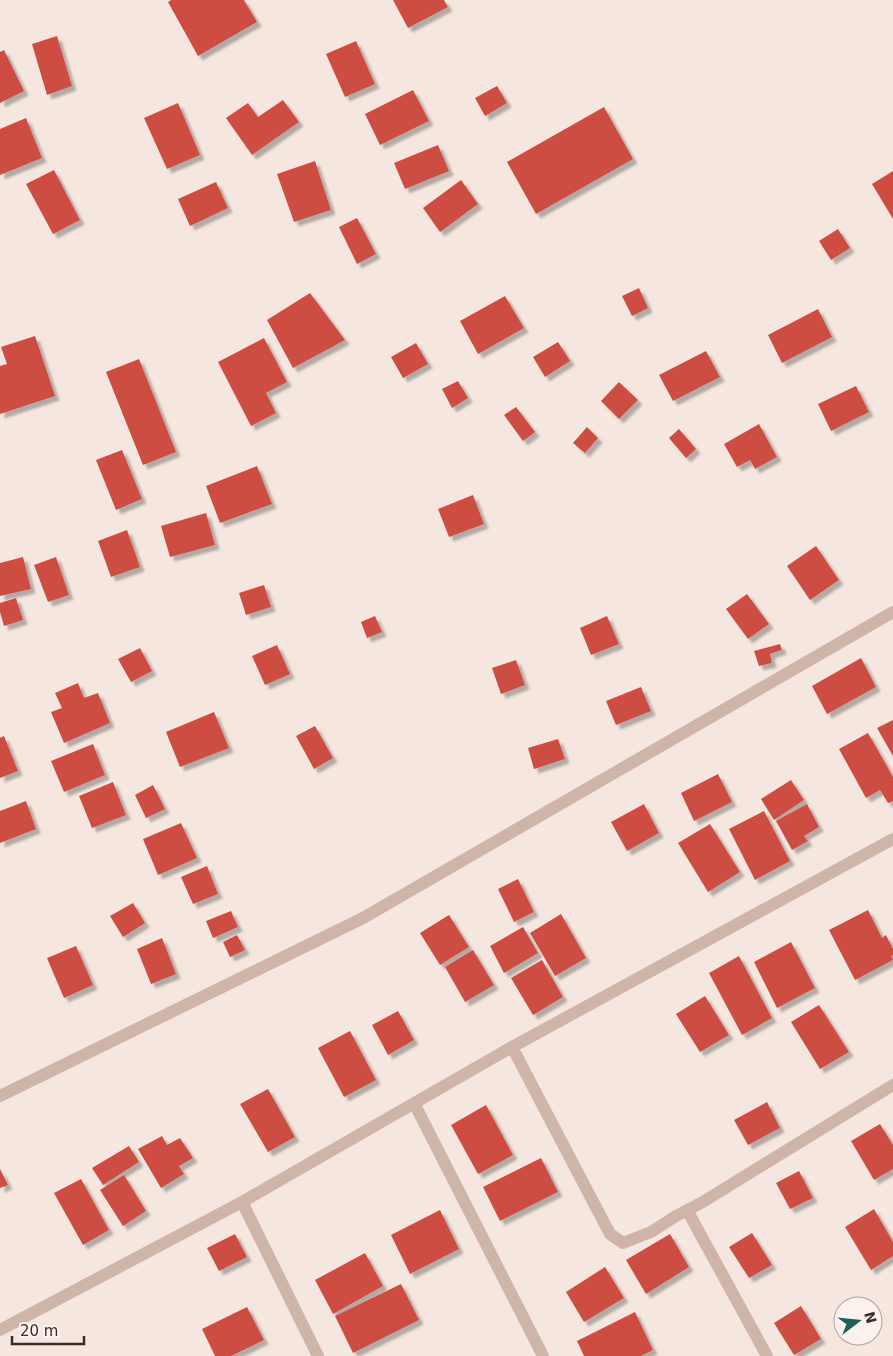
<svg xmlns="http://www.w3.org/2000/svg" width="893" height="1356" font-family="'DejaVu Sans',sans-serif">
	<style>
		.building { fill: #ce4e43; filter: url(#shadow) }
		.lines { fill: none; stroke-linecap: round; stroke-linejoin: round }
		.minor { stroke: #ceb4a9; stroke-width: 12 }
	</style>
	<defs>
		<filter id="shadow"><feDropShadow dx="4.5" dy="4.5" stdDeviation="1" flood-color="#0004"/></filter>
	</defs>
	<rect width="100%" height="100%" fill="#f5e7df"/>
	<path class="building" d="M171,0H244L257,22L198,56L168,2Z
		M393,0H444L448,7L408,28Z
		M57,36L72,86L47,95L32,44Z
		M356,41L375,84L345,97L326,54Z
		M4,50L24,91L0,103V52Z
		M497,86L507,103L485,116L475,98Z
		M413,90L429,121L380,145L365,114Z
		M283,100L299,122L252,155L226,118L248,103L258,117Z
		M178,103L200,155L167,169L144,118Z
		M604,107L633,159L536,214L507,162Z
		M26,118L42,158L0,175V129Z
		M438,145L449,171L405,189L394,163Z
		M315,161L331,210L294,222L277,174Z
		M54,170L80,220L53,234L26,184Z
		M893,171V219L872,184Z
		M461,180L478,204L440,232L423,208Z
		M216,182L228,208L190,226L178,199Z
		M357,218L376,254L357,264L339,227Z
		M838,229L850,248L831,260L819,241Z
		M639,288L648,308L632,316L622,296Z
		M310,293L345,340L293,368L267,320Z
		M505,296L524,328L478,354L460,321Z
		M818,309L832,337L782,363L768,335Z
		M35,336L55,396L0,414V366L7,364L1,347Z
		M264,338L287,382L266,393L276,413L251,426L218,362Z
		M558,342L570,361L545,377L533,357Z
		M416,343L428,364L403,378L391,357Z
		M706,351L720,377L673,401L659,375Z
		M139,359L176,452L143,465L106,372Z
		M458,381L468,398L452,408L442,389Z
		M619,382L638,400L619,419L601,401Z
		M856,386L869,412L831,431L818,404Z
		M516,407L535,432L523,441L504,415Z
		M759,424L777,457L755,469L750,460L737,467L724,444Z
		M587,427L598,438L585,453L573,443Z
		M679,429L696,449L686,458L669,438Z
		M122,450L142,499L116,510L96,460Z
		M257,466L272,504L220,523L206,486Z
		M473,495L484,524L449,537L438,509Z
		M206,513L215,545L170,557L161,526Z
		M127,530L140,567L111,577L98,541Z
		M816,546L839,580L810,600L787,566Z
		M23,557L31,589L0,596V563Z
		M56,557L69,595L48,602L34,565Z
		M264,585L271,607L246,615L239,593Z
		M747,594L769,624L748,639L726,609Z
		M16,598L23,620L4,626L0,612V603Z
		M375,616L382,632L367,638L361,622Z
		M607,616L619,644L591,655L580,628Z
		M780,644L782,650L770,654L772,663L759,666L754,651Z
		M277,645L290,674L265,685L252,656Z
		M140,648L152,671L131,682L118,659Z
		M861,658L876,687L827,714L812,686Z
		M516,660L525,685L501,694L492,668Z
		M78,683L84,698L98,693L110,723L64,743L51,712L62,708L55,693Z
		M641,687L651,711L616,725L606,701Z
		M214,712L229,748L180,767L166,732Z
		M893,720V756L877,728Z
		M315,726L333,758L314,769L296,736Z
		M868,733L893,777V801L888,803L880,790L866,798L839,749Z
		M4,736L18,771L0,778V738Z
		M558,739L565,759L534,769L528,748Z
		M93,744L105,775L64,792L51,761Z
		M718,774L732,802L694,821L681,793Z
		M791,780L804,800L774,820L761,799Z
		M113,782L126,815L92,828L79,796Z
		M153,785L165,809L146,818L135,795Z
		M26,801L36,829L0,843V811Z
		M644,804L659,833L627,851L611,822Z
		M807,804L819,827L804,836L808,841L792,850L776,821Z
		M764,811L790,861L755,880L729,829Z
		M181,823L197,858L158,875L143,839Z
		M710,824L740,872L708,892L678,843Z
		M207,866L218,894L193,904L181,877Z
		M518,879L534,912L514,922L498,889Z
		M133,903L145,923L123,937L110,916Z
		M868,910L882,938L886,935L893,949V955L891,956L893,960L855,980L829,930Z
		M231,911L238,927L213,938L206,921Z
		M561,914L586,958L555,976L530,933Z
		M449,915L469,947L440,965L420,933Z
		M523,927L538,953L504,973L490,946Z
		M237,935L245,950L230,957L223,942Z
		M162,938L176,974L151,984L137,949Z
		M791,942L815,988L777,1008L754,962Z
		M76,946L93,985L64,998L47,958Z
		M473,950L494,985L465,1002L445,967Z
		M739,956L772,1018L742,1035L709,973Z
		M542,960L563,997L533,1015L511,978Z
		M705,996L729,1035L700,1052L676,1014Z
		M819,1005L849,1052L820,1069L791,1022Z
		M398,1011L414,1040L388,1055L372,1025Z
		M350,1031L376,1080L344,1097L318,1048Z
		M268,1089L295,1137L268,1152L240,1104Z
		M767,1102L780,1128L748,1145L734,1120Z
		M486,1105L513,1155L478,1174L451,1125Z
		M880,1124L893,1145V1169L874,1180L851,1141Z
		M162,1136L167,1145L180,1138L193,1158L179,1166L184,1174L161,1188L138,1149Z
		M129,1146L139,1162L103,1185L92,1168Z
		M541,1158L558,1192L500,1221L483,1187Z
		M0,1169L8,1185L0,1188Z
		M799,1171L813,1198L790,1209L776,1183Z
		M124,1175L146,1211L123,1226L100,1190Z
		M81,1179L109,1230L83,1245L54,1193Z
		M874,1209L893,1242V1256L871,1270L845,1227Z
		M440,1210L459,1249L410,1274L391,1235Z
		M752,1233L772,1265L749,1278L729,1247Z
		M235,1234L247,1257L219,1271L207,1248Z
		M670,1234L689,1267L646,1294L626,1260Z
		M365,1253L383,1286L333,1314L315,1280Z
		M605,1267L624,1298L584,1322L566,1292Z
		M401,1284L419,1320L353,1353L335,1316Z
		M801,1306L821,1339L794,1355L774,1323Z
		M247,1307L264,1340L231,1356H215L202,1329Z
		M635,1312L653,1350L641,1356H584L577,1341Z"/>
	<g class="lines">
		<path class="minor" d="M512,1047L610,1234L623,1243L651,1232L676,1216L701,1203L893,1085
			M0,1096L363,918L893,612
			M414,1103L543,1356
			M242,1202L318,1356
			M687,1210L767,1356
			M0,1330L242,1202L512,1047L893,839"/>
	</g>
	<g transform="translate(858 1321) rotate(74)"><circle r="24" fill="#fbf2ec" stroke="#aea39e"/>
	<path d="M0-4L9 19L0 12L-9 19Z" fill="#1b6059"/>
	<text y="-8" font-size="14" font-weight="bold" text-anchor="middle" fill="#3b2c2a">N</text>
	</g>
	<path d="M12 1336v8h72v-8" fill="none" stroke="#3b2c2a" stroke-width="2.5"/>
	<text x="20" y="1336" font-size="15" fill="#3b2c2a" stroke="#fbf2ec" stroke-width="4" paint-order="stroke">20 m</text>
</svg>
